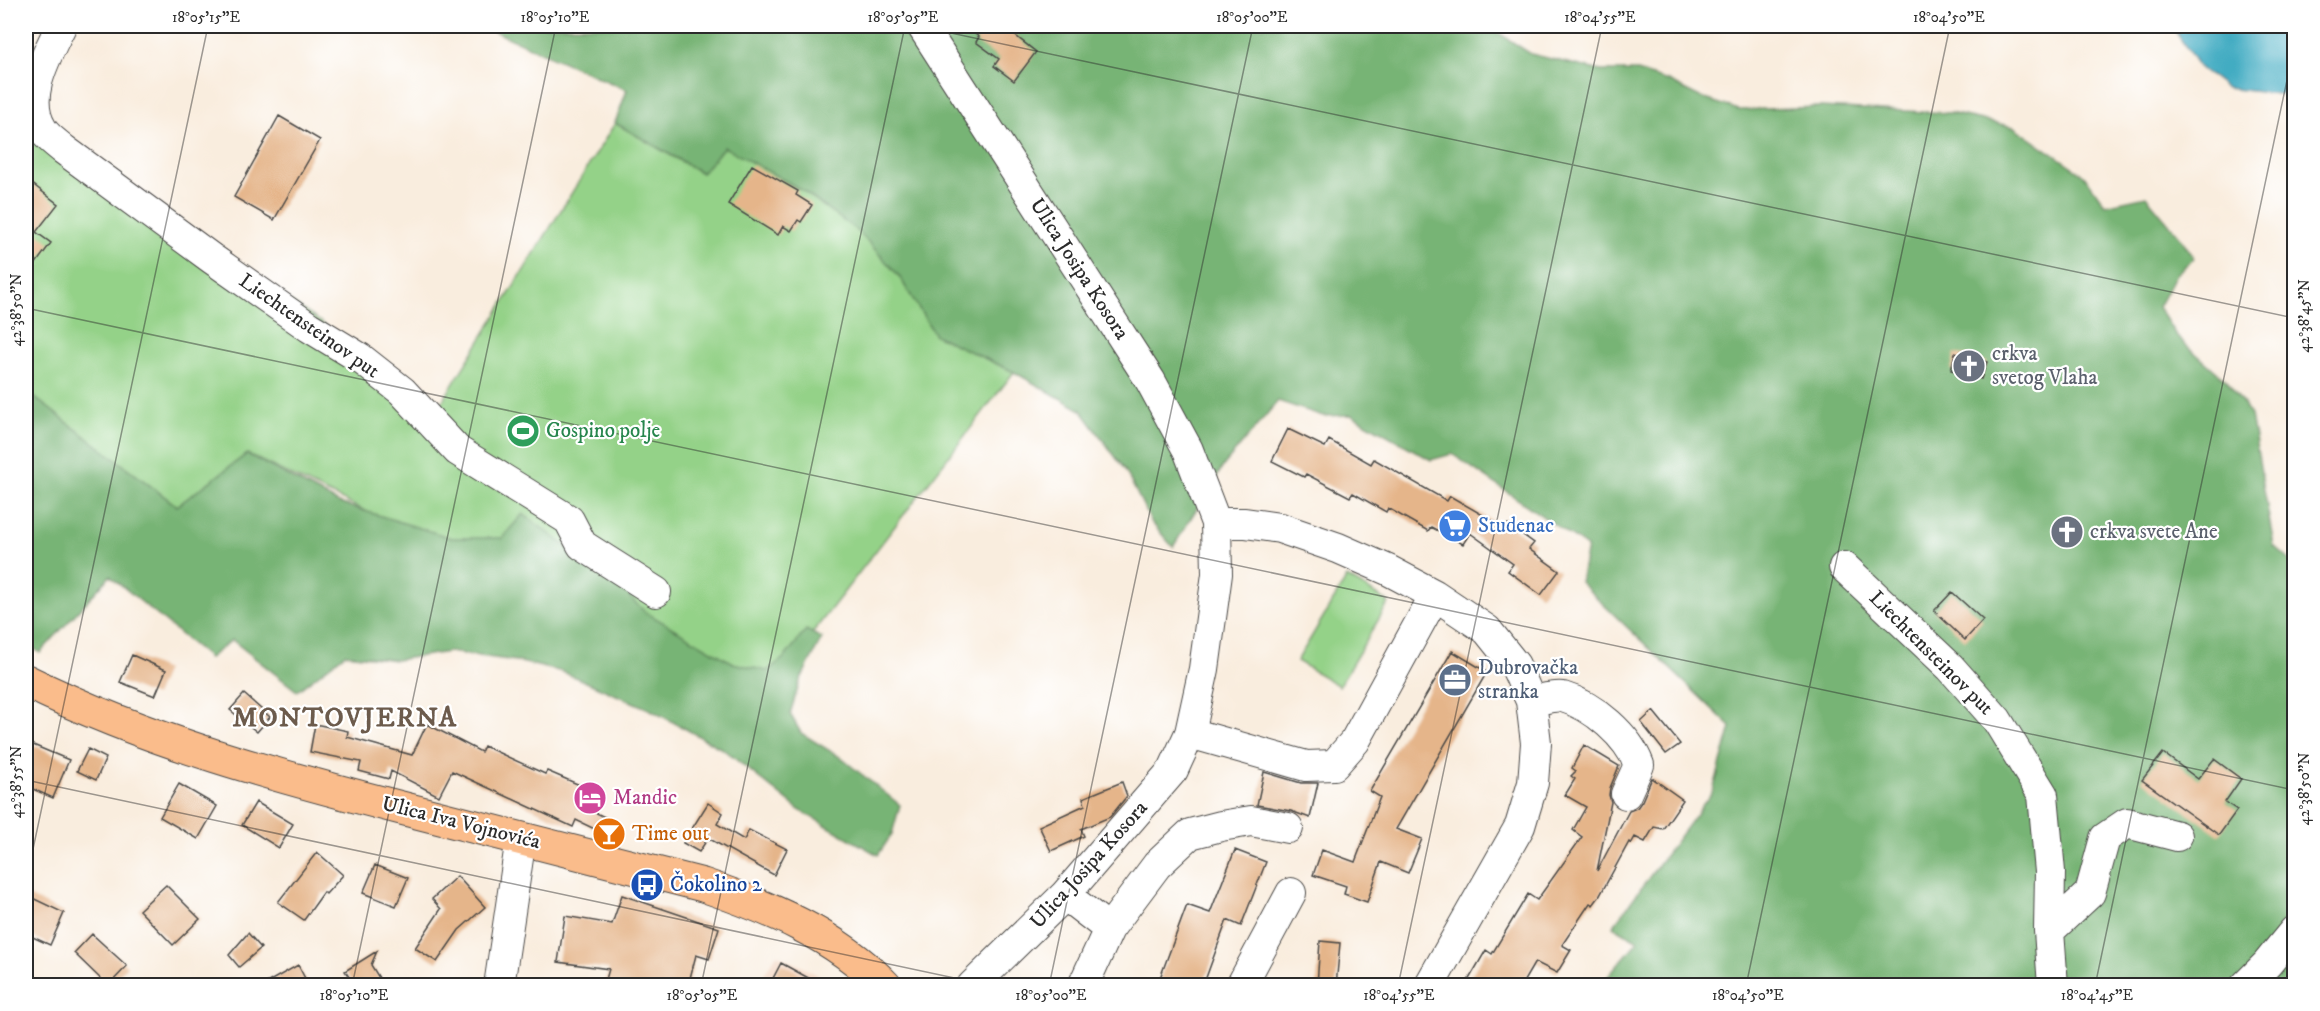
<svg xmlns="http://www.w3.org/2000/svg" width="2320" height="1011" font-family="'IM FELL DW Pica',serif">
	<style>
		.built { fill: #f3d4bf }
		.green { fill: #94d288; stroke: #607e5a; stroke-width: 1.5 }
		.forest { fill: #77b474; stroke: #517050; stroke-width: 1.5 }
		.water { fill: #43acc2; stroke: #376c76; stroke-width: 1.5 }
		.building { fill: #e5b58a }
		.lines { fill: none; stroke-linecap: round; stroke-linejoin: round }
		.minor-casing { stroke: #4a4846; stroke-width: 32 }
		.major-casing { stroke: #4a4846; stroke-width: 35 }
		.minor { stroke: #fff; stroke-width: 30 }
		.major { stroke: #fabc8b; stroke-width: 33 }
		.ticks { fill: none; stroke: #2b2b2b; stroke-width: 1.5; stroke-opacity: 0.45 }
		.labels { text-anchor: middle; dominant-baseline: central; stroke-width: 4.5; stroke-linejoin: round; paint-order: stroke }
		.street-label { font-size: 21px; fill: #2b2b2b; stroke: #fff }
		.worship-label { font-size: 21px; fill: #5b616d; stroke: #fff; text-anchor: start }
		.leisure-label { font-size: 21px; fill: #27864d; stroke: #fff; text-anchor: start }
		.shop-label { font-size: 21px; fill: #366cbe; stroke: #fff; text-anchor: start }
		.service-label { font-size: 21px; fill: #4e5e75; stroke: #fff; text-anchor: start }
		.hotel-label { font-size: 21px; fill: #b23c85; stroke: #fff; text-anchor: start }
		.food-label { font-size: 21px; fill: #c56008; stroke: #fff; text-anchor: start }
		.transit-label { font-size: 21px; fill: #164399; stroke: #fff; text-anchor: start }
		.district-label { font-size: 27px; font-weight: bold; letter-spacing: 1.5px; fill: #6c5b4c; stroke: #fff }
		.neatline { fill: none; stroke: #2b2b2b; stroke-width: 2 }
		.ticks-label { font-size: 15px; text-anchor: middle; fill: #2b2b2b }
	</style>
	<rect width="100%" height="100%" fill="#fff"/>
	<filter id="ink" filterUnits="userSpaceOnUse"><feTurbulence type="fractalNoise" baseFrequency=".0167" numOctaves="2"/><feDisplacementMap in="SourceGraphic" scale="12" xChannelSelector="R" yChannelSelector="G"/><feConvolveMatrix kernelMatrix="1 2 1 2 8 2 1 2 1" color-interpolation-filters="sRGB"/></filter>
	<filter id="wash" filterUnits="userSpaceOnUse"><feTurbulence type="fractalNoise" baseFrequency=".008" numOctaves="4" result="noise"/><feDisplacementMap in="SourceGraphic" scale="24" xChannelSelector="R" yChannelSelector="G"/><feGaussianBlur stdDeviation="1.35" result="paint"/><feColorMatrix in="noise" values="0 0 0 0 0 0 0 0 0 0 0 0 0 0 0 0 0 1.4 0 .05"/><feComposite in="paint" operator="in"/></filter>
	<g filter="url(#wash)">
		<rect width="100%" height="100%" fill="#f9edde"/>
		<path class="built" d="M777,954L837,985L756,986Z"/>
		<path class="green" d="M26,119L406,381L439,407L615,123L701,173L723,146L800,189L861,233L899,276L935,335L1014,372L760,701L247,454L177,506L26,391Z
			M1347,577L1389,602L1339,686L1297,661Z"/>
		<path class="forest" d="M482,26H1488L1531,54L1601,71H1637L1668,81L1702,98L1739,110L1819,107L1950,113L2014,127L2084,175L2105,205L2146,196L2181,238L2194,258L2176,274L2158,307L2177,337L2227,381L2251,415L2274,546L2294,564V985H1601L1638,941L1613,926L1713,791L1731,727L1580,582L1587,547L1452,454L1431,460L1352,415L1323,416L1278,401L1224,465L1173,547L1152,523L1125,470L1081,410L1014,372L935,335L899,276L860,233L800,189L724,147L702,173L615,123L627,90Z
			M26,391L177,506L247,454L339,503L452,538H502L523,514L615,583L645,612L733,663L767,671L785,657L806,630L822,638L800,681L790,714L801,733L840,757L900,805L892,834L878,855L799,810L724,750L651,710L563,672L516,661L449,652L396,660L345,654L297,691L232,640L209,658L110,576L40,653L26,643Z"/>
		<path class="water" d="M2172,26H2294V96L2226,88L2199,67Z"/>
		<g id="blocks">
			<path class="building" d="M964,26H1003L1036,52L1014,81L994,66L999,59L976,42L979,37Z
				M279,116L320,140L274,220L234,197Z
				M752,165L798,191L796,195L812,205L801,222L798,220L791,231L783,226L778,235L728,204Z
				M26,179L58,204L36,232L51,243L26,277Z
				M1955,353L1987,362L1981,379L1951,370Z
				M1288,429L1325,447L1329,440L1371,464L1374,459L1447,501L1450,496L1505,528L1508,524L1534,543L1529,549L1559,571L1541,595L1508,571L1513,564L1470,533L1463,544L1431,527L1428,531L1388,508L1386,512L1353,493L1350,497L1306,474L1304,477L1272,461Z
				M1952,592L1983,620L1965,640L1934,611Z
				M1452,651L1487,672L1396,829L1422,839L1408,873L1381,862L1367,902L1344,894L1346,886L1313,875L1322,850L1355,862L1380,797L1370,791Z
				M132,655L166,670L155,696L120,682Z
				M244,694L270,717L257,732L230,710Z
				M1653,711L1680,744L1666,754L1641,722Z
				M315,724L348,731L347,737L412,755L427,724L481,752L484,746L545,774L547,771L589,789L582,806L615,822L609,836L576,820L573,827L452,771L439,796L391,771L389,779L359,771L361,762L310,752Z
				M26,742L69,760L53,798L26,786Z
				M1584,745L1619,766L1610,788L1609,795L1611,802L1597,871L1629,811L1637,808L1642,801L1652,778L1683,800L1663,829L1654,827L1645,842L1635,837L1631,844L1629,842L1599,897L1593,905L1590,903L1562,945L1571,950L1557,973L1535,962L1521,986H1465L1486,950L1492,954L1528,894L1537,900L1582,837L1573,830L1586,807L1565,795L1575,779L1571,776L1576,771L1572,768Z
				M88,749L106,758L96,780L77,771Z
				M2163,753L2198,779L2214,759L2241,779L2225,802L2237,810L2219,835L2142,780Z
				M1264,772L1301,783H1318L1310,818L1291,811L1257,805Z
				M1122,782L1127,796L1110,817L1081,829L1084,836L1051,851L1039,826L1085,805L1083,798Z
				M179,784L217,806L198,839L160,817Z
				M256,802L293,824L279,848L242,825Z
				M708,803L723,813L717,824L744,840L749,830L787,849L774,875L708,838L699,852L683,843Z
				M1235,850L1266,862L1241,926L1227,920L1203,986H1157L1187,905L1210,913Z
				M317,852L343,875L326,894L324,892L304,920L278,902Z
				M375,865L408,878L396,906L363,893Z
				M457,876L485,907L459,930L437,962L415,948L441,909L432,899Z
				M166,885L200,919L173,945L139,910Z
				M26,895L64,913L50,945L26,934Z
				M622,895L719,928L709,959L696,955L688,986H614L605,983L609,969L558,962L565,916L612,924Z
				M248,933L261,948L239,967L229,955Z
				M92,934L127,966L108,986L74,953Z
				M1320,941L1340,943L1336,986H1317Z
				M377,951L371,965L384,986H355L345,971Z
				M781,963L823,986H769Z
				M298,965L309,986H261Z"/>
		</g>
	</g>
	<g filter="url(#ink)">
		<use href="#blocks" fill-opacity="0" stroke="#4a4846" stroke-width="1.5"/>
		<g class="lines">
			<defs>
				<path id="minor" d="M61,26C47,55 22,97 42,129C46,136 56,143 63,149L211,258L309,327L360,358L402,391L458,451L569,520L582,545L656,592
					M922,26L1150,380L1188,450L1216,523L1217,574L1204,669L1190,733L1173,770L1065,895L972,986
					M1216,523H1245L1280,528L1338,548L1388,570L1435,595L1487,630L1515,665L1531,701L1536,743L1533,783L1520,826L1429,986
					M1844,567L1950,667L1997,720L2043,795L2050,872L2049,931L2053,986
					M1531,701C1540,700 1555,695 1563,697C1594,706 1628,736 1639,765L1626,794
					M1190,733L1306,766L1334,765L1355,741L1435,595
					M1065,895L1109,929
					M2049,931L2090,893L2105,838L2127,823L2177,836
					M499,986L521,838
					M1083,986L1109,929L1157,865L1190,834L1221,826L1251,821L1288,828
					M1241,986L1291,893
					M2245,986L2267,964L2294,931"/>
				<path id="major" d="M26,681C149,742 280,777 413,811C509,835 606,860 703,885C768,907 836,935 885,986"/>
			</defs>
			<use href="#minor" class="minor-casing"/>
			<use href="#major" class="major-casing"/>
			<use href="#minor" class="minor"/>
			<use href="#major" class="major"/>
		</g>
	</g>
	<path class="ticks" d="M918,26L2294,318M26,308L2294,790M26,780L992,986M26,882L208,26M352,986L556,26M701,986L905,26M1049,986L1253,26M1398,986L1602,26M1746,986L1950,26M2095,986L2294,47"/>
	<defs>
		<symbol id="church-disc" viewBox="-11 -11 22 22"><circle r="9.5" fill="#6b7280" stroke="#fff"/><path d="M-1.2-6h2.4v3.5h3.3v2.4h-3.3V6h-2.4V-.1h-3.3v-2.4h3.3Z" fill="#fff"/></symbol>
		<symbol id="stadium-disc" viewBox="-11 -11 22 22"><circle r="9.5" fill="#2e9e5b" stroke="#fff"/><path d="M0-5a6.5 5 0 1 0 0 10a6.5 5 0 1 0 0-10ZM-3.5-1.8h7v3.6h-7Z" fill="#fff"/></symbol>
		<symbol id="supermarket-disc" viewBox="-11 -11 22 22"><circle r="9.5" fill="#3f7fe0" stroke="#fff"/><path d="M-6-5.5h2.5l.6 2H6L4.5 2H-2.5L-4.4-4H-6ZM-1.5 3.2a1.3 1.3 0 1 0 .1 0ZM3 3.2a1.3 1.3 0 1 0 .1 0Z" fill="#fff"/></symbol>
		<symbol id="office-disc" viewBox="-11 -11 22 22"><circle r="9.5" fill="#5c6f8a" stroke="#fff"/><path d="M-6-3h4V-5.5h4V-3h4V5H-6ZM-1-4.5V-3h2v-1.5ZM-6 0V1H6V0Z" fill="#fff"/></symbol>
		<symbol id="hotel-disc" viewBox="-11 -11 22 22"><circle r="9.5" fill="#d1479c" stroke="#fff"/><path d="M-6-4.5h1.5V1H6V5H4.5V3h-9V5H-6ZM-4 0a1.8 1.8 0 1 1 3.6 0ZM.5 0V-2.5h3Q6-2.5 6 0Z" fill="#fff"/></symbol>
		<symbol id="bar-disc" viewBox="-11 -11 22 22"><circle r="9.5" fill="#e8710a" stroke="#fff"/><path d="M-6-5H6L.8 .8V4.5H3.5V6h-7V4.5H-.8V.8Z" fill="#fff"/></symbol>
		<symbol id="bus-disc" viewBox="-11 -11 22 22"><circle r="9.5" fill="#1a4fb4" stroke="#fff"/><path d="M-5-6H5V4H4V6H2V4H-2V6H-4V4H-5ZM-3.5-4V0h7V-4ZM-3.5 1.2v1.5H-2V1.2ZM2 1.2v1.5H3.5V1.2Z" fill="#fff"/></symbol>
	</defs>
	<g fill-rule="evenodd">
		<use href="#church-disc" x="1950" y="347" width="38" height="38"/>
		<use href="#stadium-disc" x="504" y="412" width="38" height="38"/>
		<use href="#supermarket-disc" x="1436" y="507" width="38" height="38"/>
		<use href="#church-disc" x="2048" y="513" width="38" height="38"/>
		<use href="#office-disc" x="1436" y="661" width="38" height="38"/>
		<use href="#hotel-disc" x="571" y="779" width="38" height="38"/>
		<use href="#bar-disc" x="590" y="815" width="38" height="38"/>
		<use href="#bus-disc" x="628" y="866" width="38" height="38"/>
	</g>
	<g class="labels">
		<g class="street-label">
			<text transform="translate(1079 269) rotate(57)">Ulica Josipa Kosora</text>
			<text transform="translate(309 326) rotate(35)">Liechtensteinov put</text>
			<text transform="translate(1931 653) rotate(45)">Liechtensteinov put</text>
			<text transform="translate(461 823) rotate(14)">Ulica Iva Vojnovića</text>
			<text transform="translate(1089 865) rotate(-48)">Ulica Josipa Kosora</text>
		</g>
		<g class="worship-label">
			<text x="1992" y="354">crkva<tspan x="1992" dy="24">svetog Vlaha</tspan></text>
			<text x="2090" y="532">crkva svete Ane</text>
		</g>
		<g class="leisure-label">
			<text x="546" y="431">Gospino polje</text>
		</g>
		<g class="shop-label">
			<text x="1478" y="526">Studenac</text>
		</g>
		<g class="service-label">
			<text x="1478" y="668">Dubrovačka<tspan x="1478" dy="24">stranka</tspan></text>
		</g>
		<g class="hotel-label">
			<text x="613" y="798">Mandic</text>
		</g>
		<g class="food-label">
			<text x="632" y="834">Time out</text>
		</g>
		<g class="transit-label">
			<text x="670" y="885">Čokolino 2</text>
		</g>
		<g class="district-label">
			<text x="345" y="718">MONTOVJERNA</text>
		</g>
	</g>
	<rect width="2320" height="1011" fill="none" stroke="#fff" stroke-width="66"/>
	<rect x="33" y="33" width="2254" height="945" class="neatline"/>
	<g class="ticks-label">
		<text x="206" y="22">18°05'15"E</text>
		<text x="555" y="22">18°05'10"E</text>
		<text x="903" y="22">18°05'05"E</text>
		<text x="1252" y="22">18°05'00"E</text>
		<text x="1600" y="22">18°04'55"E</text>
		<text x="1949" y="22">18°04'50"E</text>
		<text transform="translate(16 310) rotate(-90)" y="5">42°38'50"N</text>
		<text transform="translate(2304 316) rotate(-90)" y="5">42°38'45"N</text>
		<text transform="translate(16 782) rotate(-90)" y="5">42°38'55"N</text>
		<text transform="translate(2304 789) rotate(-90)" y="5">42°38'50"N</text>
		<text x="354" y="1000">18°05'10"E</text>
		<text x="702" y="1000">18°05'05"E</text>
		<text x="1051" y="1000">18°05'00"E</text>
		<text x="1399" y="1000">18°04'55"E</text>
		<text x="1748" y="1000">18°04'50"E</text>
		<text x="2097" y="1000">18°04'45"E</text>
	</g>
</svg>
